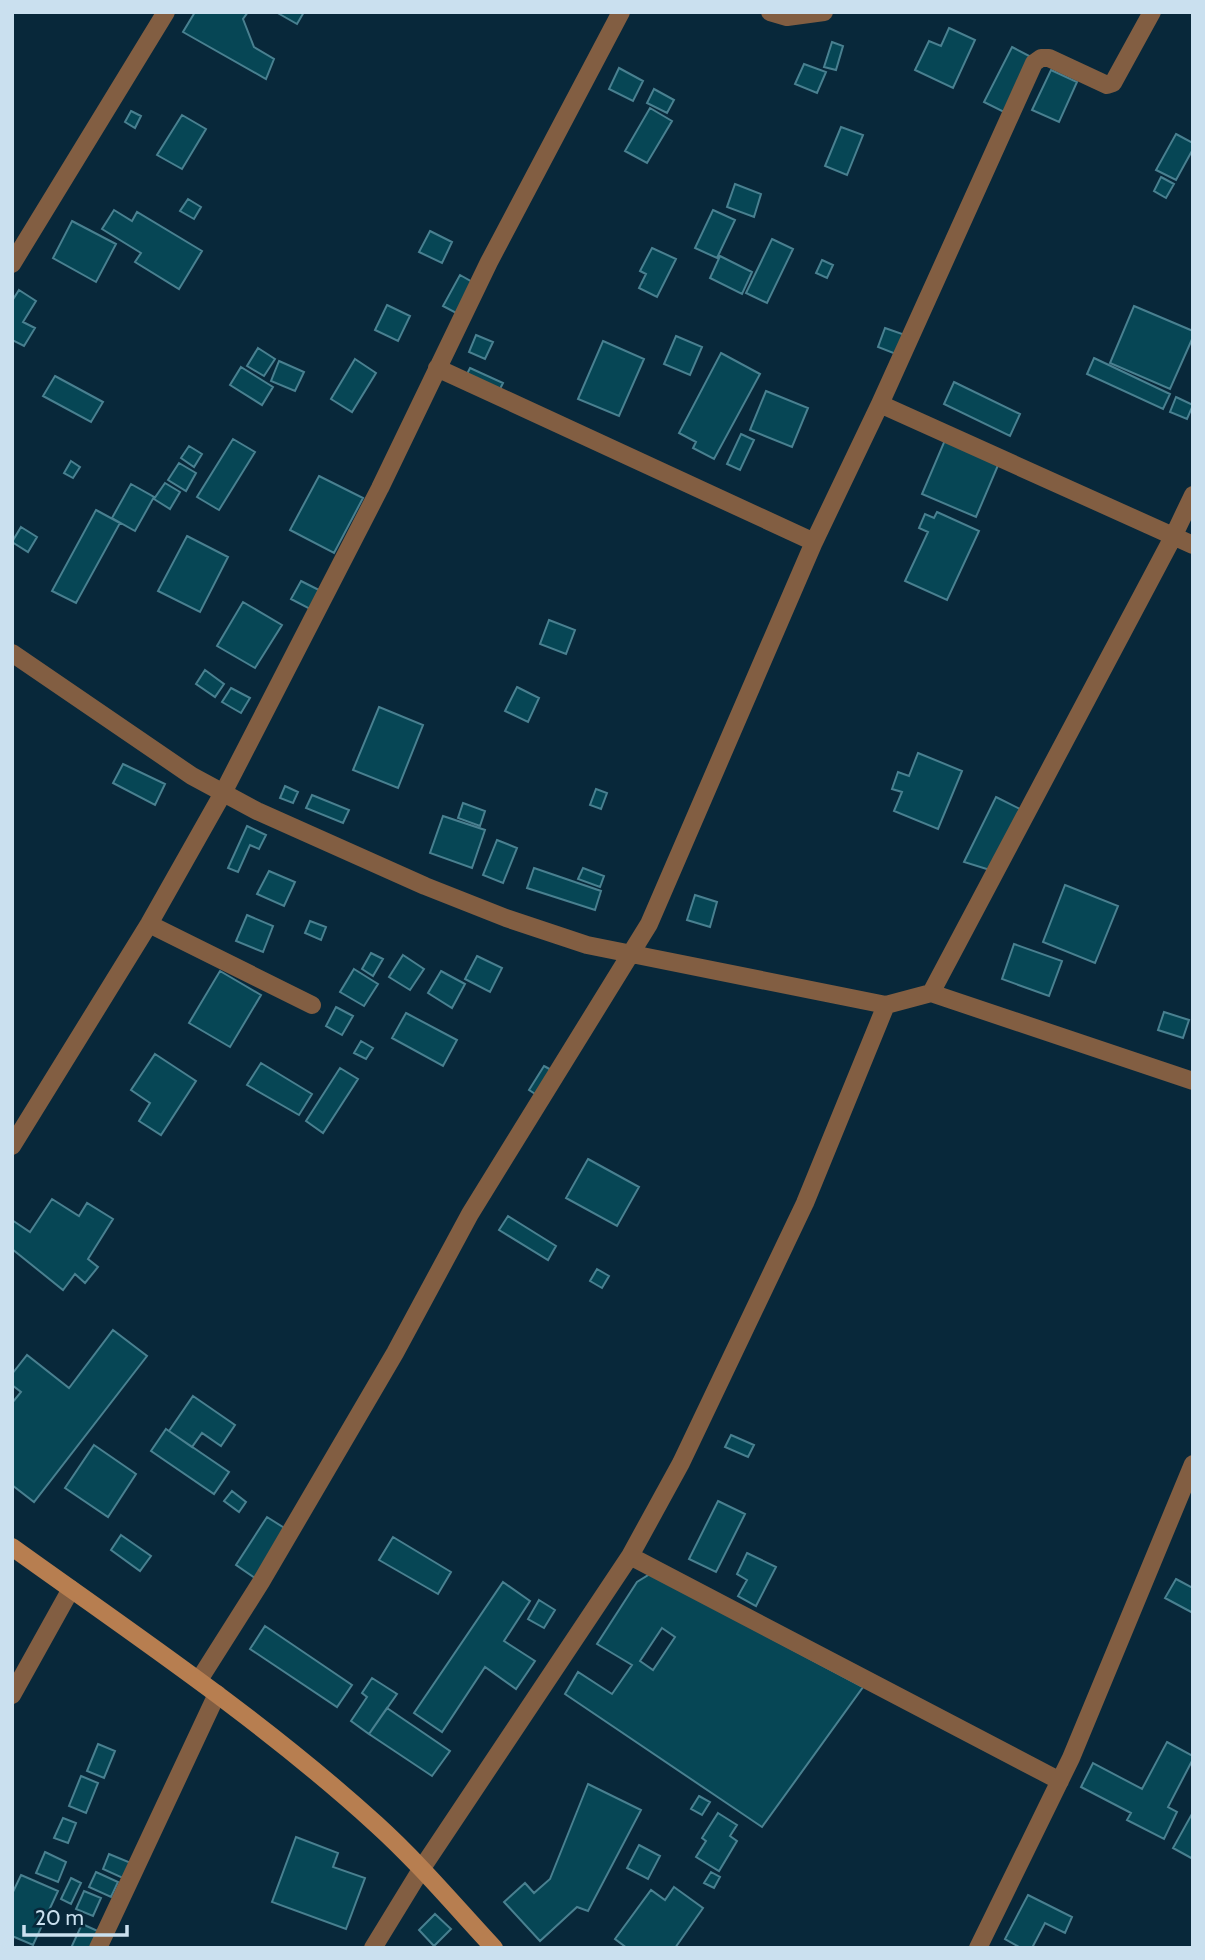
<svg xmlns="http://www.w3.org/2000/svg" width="1205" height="1960" font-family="Cabin,sans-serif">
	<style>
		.building { fill: #064655; stroke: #498090; stroke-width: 2; fill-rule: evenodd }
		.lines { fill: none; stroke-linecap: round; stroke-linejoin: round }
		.street { stroke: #825e42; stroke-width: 18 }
		.secondary { stroke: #b77e50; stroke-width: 18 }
	</style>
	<rect width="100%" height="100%" fill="#08283a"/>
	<path class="building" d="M195,12H248L243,19L254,47L274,59L266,79L183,32Z
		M276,12H304L297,24Z
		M949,28L975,40L953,88L915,70L929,41L941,46Z
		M832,42L843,46L836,70L824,67Z
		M1012,47L1033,58L1004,112L984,102Z
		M804,64L826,72L817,93L795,84Z
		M619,68L643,81L633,101L609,89Z
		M1051,70L1077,82L1059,122L1032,110Z
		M654,89L674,100L667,113L647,103Z
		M650,108L672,121L647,163L625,151Z
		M131,111L141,116L135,128L125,122Z
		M182,115L206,129L182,169L157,155Z
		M841,127L863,135L847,175L825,166Z
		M1176,134L1193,143V149L1176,180L1156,170Z
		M1161,177L1174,184L1166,198L1154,191Z
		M735,184L761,194L754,217L727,207Z
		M188,199L201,207L194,219L180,211Z
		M114,210L132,221L137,212L202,251L179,289L135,262L141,253L102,229Z
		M713,210L735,220L717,258L695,248Z
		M72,221L116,244L96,282L53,258Z
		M430,231L452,242L442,263L419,252Z
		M772,239L793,249L767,303L746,293Z
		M652,248L676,259L657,297L639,288L646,274L640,271Z
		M720,256L752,272L742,294L710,278Z
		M822,260L833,265L827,278L816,273Z
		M460,275L474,283L458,314L443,306Z
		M19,290L36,301L23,322L35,328L24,346L12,340V301Z
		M387,305L410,316L398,341L375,330Z
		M1134,306L1193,331V337L1170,389L1110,363Z
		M885,328L908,336L901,356L878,347Z
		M476,335L493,342L485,359L469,352Z
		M676,336L702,347L690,375L664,364Z
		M603,341L644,359L619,416L578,399Z
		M258,348L275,359L264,376L247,366Z
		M721,353L760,374L714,459L693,448L696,442L679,433Z
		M1094,358L1170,394L1163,409L1087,374Z
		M355,359L376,373L352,412L331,399Z
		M279,361L304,372L295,391L271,381Z
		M241,367L273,387L262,405L230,385Z
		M470,368L503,383L497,395L464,380Z
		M55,376L103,402L91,422L43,396Z
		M954,382L1020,414L1010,436L944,404Z
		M766,391L808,408L792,447L750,430Z
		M1176,397L1193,405L1187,419L1170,412Z
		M741,434L754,440L740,470L727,464Z
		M233,439L255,452L219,510L197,497Z
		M945,440L999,463L976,517L922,494Z
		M189,446L202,454L194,467L181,458Z
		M71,461L80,467L73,478L64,473Z
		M179,463L196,473L186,491L168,480Z
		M319,476L363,498L334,553L290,530Z
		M165,483L180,492L170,509L154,499Z
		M131,484L154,497L135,531L112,518Z
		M96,510L120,523L76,603L52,591Z
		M937,512L979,531L947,600L905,581L928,532L919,528L925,514L934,518Z
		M21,527L37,537L28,552L12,542Z
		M187,536L228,557L200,612L158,591Z
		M301,581L319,590L310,609L291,599Z
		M243,602L282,625L255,668L217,646Z
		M549,620L575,630L566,654L540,644Z
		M205,670L224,684L215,697L196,684Z
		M517,687L539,698L528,722L505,711Z
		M231,688L250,698L241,713L222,702Z
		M379,707L423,725L398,788L353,770Z
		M918,753L962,771L938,829L894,811L902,792L892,789L898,772L909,776Z
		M123,764L165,784L155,805L113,783Z
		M285,786L298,792L293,803L280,798Z
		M596,789L607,793L601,809L590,805Z
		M312,795L349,810L343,823L306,808Z
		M996,797L1020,809L990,870L964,862Z
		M463,803L485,811L480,826L458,818Z
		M443,816L485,830L472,868L430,853Z
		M247,826L266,835L259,849L250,845L238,872L228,868Z
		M497,840L517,848L503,883L483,875Z
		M534,868L601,891L595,910L527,888Z
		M583,868L604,876L600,887L578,879Z
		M269,871L295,882L284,906L257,894Z
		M1065,885L1118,906L1095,963L1043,942Z
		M695,895L717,902L710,927L687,920Z
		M247,915L273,926L263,952L236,941Z
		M310,921L326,927L321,940L305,933Z
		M1014,944L1062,961L1049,996L1002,979Z
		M371,953L383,959L373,976L362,969Z
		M403,955L424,969L410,990L389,977Z
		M477,956L502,968L490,992L465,979Z
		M354,969L378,984L364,1006L340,992Z
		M220,971L261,995L230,1047L189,1023Z
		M441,971L465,984L452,1008L428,993Z
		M336,1007L353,1016L342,1035L326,1026Z
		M1164,1012L1189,1020L1183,1038L1158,1030Z
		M406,1013L457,1040L443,1066L392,1038Z
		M361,1041L373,1048L366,1059L354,1053Z
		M155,1054L196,1081L161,1135L139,1121L150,1103L131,1090Z
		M261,1063L312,1094L299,1115L247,1085Z
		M544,1066L555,1072L540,1097L529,1090Z
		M340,1068L358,1079L323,1133L306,1121Z
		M588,1159L639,1187L617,1226L566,1198Z
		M52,1199L79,1216L87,1203L113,1219L88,1259L98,1267L85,1283L75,1274L63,1290L12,1249V1220L30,1232Z
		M508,1216L556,1246L548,1260L499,1230Z
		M597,1269L609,1276L602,1288L590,1281Z
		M113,1330L147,1356L34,1502L12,1485V1403L21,1392L12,1385V1374L27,1355L69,1388Z
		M193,1396L235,1425L221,1446L202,1433L192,1447L169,1431Z
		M166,1429L229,1472L214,1494L151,1451Z
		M731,1435L754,1445L748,1457L725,1447Z
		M94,1445L136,1474L108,1517L65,1488Z
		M232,1491L246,1502L239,1512L224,1501Z
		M718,1501L745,1514L716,1572L689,1559Z
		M267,1517L286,1529L255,1578L236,1565Z
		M121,1535L151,1556L140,1571L111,1550Z
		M393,1537L451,1572L438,1594L379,1560Z
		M747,1553L776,1567L756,1606L738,1596L747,1580L737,1574Z
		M650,1574L863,1687L762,1827L565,1694L578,1672L612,1694L632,1665L597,1644L637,1582ZM662,1628L675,1637L653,1670L640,1661Z
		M1176,1579L1193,1588V1613L1165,1598Z
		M503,1582L530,1601L504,1641L535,1661L516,1689L485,1667L442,1732L414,1713Z
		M539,1600L555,1610L544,1628L528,1619Z
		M265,1626L352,1685L337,1707L250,1649Z
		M372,1678L397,1694L369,1734L351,1721L367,1697L362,1693Z
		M387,1708L450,1751L432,1776L369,1734Z
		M1167,1742L1193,1756V1759L1168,1807L1177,1812L1164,1839L1127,1820L1131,1813L1081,1787L1093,1763L1142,1789Z
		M98,1744L115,1751L104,1778L87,1771Z
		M81,1776L98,1783L86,1813L69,1806Z
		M588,1784L641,1810L588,1911L577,1907L540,1941L504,1902L525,1883L534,1893L550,1879Z
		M699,1796L710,1802L702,1815L691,1809Z
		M1193,1812V1859L1173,1848Z
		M718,1813L737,1825L730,1836L737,1841L719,1871L696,1857L706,1841L702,1838Z
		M63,1818L76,1823L68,1843L54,1838Z
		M296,1837L338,1853L333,1867L365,1878L346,1929L272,1902Z
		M639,1845L660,1856L648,1879L627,1868Z
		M45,1852L66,1862L58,1882L36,1873Z
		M109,1854L131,1863L125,1879L103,1869Z
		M96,1872L118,1882L111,1897L89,1887Z
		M711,1872L720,1877L714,1888L704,1883Z
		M21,1875L58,1891L33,1945L12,1936V1894Z
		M71,1878L81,1883L71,1904L61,1899Z
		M674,1887L703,1908L675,1948H627L615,1939L651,1890L665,1900Z
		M84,1891L101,1898L93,1916L76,1909Z
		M1028,1895L1072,1917L1065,1933L1045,1923L1032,1948H1021L1005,1939Z
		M435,1914L451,1929L434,1946L419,1930Z
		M82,1924L100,1932L93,1948H71Z"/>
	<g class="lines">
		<path class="street" d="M770,12L787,17L824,12
			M12,264L166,12
			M437,368L814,542
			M880,404L1193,545
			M12,653L192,776L257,811L425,886L506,918L587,945L886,1005L931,993L1193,1081
			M149,924L312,1005
			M931,993L1173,537L1193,495
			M12,1146L149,924L223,793L380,488L489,262L621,12
			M630,1556L1060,1781
			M199,1680L261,1582L395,1353L470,1214L649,924L814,542L880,404L1034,63L1041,58H1049L1107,85L1113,83L1152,12
			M12,1695L71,1589
			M98,1948L217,1694
			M373,1948L422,1868L630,1556L681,1463L805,1203L886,1005
			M978,1948L1071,1758L1193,1464"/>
		<path class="secondary" d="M12,1547C136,1636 263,1721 376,1824C419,1863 455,1906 494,1948"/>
	</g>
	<rect width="1205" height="1960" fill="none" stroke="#cae0ef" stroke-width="28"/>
	<path d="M24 1925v10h103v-10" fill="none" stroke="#cae0ef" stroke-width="3.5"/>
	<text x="35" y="1925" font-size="21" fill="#cae0ef" stroke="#08283a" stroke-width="5" paint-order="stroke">20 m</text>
</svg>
